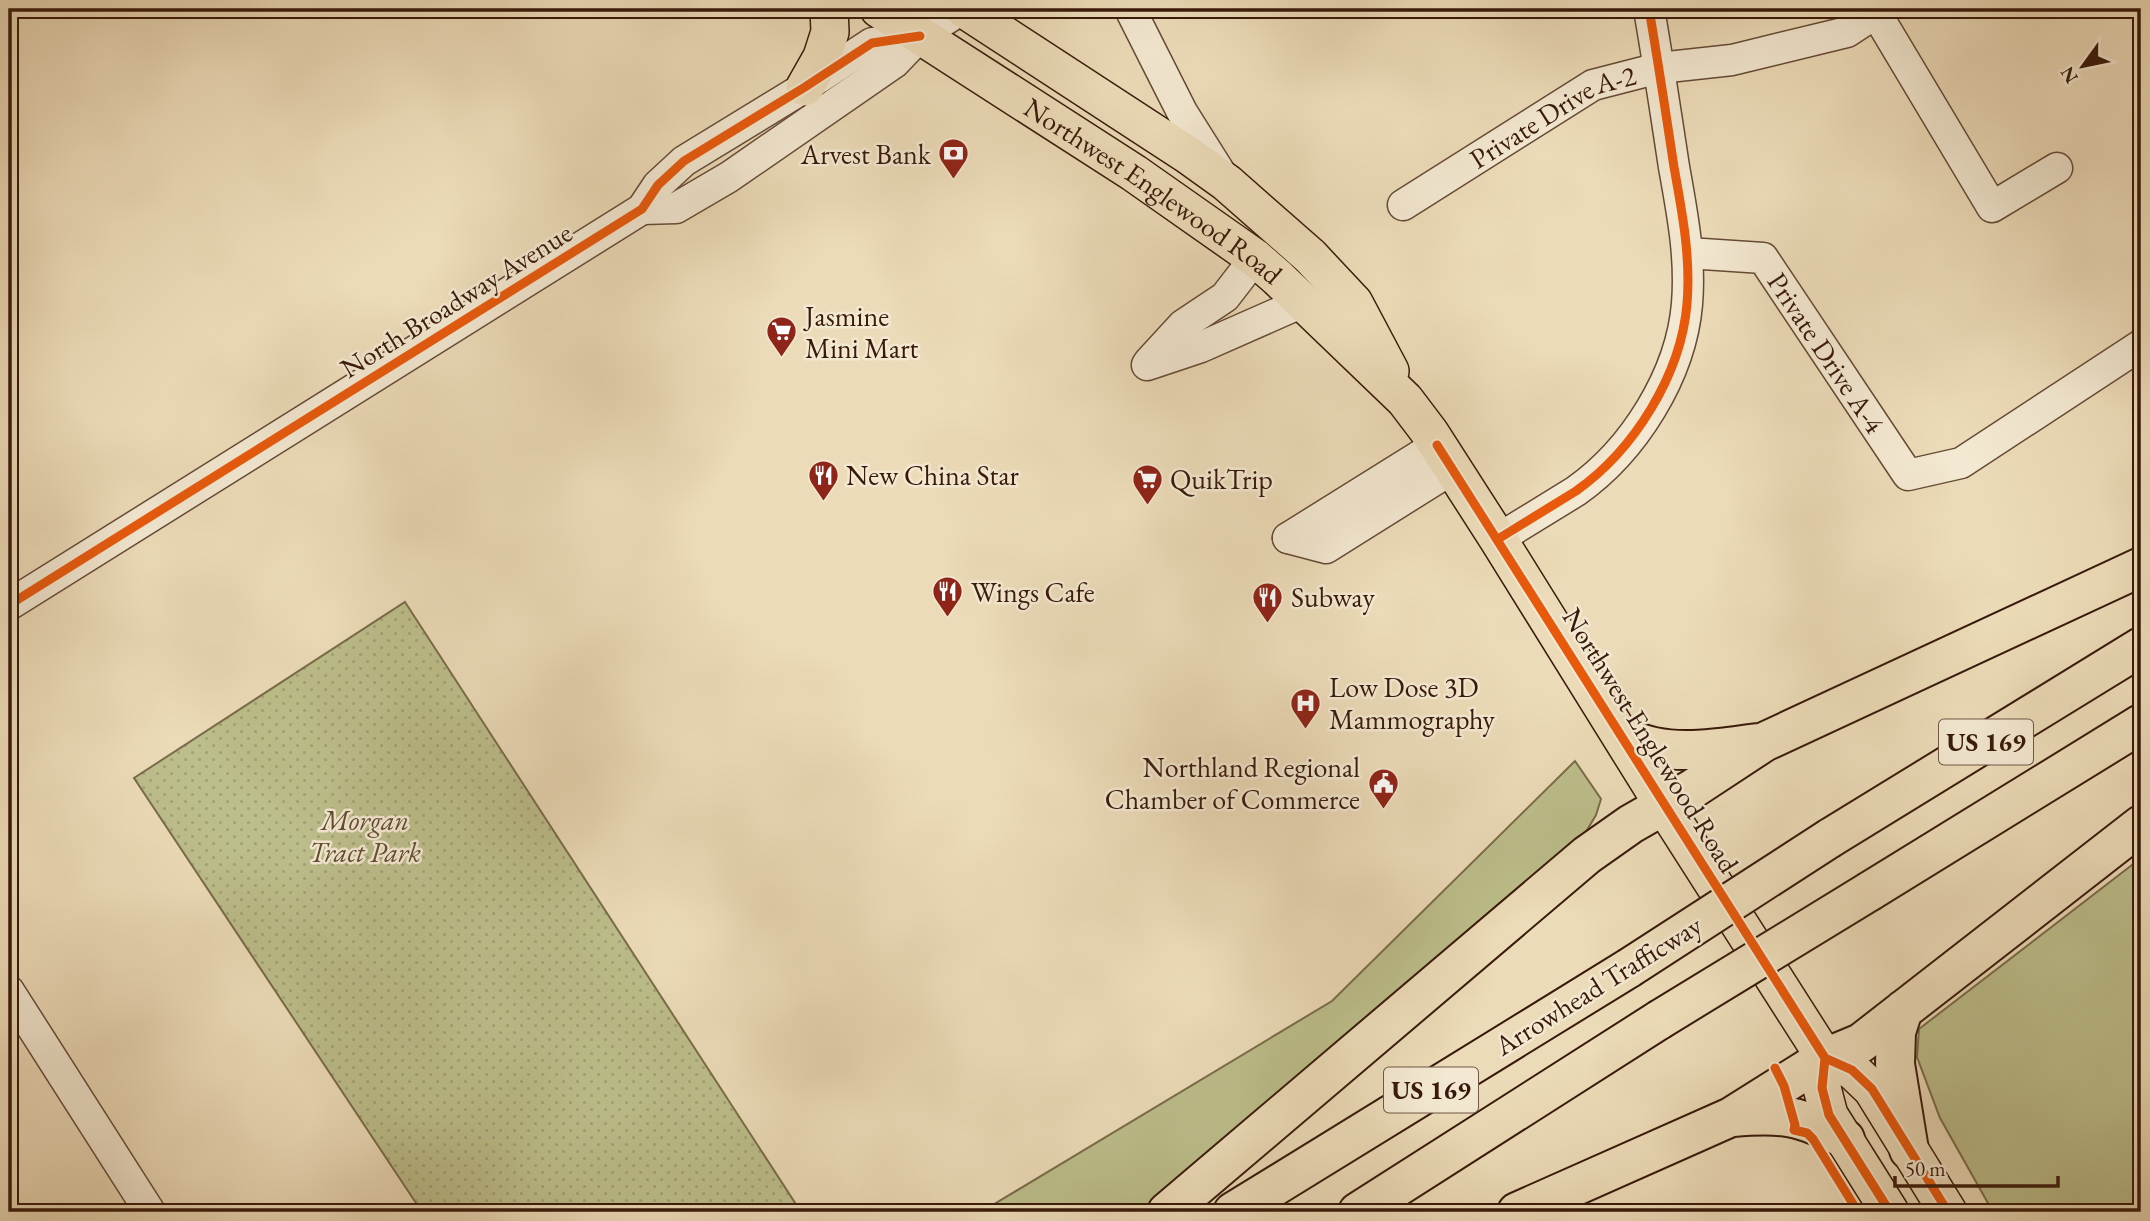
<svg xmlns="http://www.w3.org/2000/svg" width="2150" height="1221" font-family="'EB Garamond',serif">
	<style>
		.grass { fill: #bcbe8b; stroke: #7a6c4a; stroke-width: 2 }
		.park { fill: url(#park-dots); stroke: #7a6c4a; stroke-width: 2 }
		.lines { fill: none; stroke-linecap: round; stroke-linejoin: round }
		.minor-casing { stroke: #654a36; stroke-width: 33 }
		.major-casing { stroke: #38190a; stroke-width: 40 }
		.highway-casing { stroke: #38190a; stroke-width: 42 }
		.minor { stroke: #f3e8d1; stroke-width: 30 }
		.major { stroke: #ecdbb8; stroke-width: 37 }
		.highway { stroke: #ecdbb8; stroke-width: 38 }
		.highway-bridge-casing { stroke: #38190a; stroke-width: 42; stroke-linecap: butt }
		.highway-bridge { stroke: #ecdbb8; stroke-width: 38 }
		.cycleway-casing { stroke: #f3e8d1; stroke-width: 13 }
		.cycleway { stroke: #e8590c; stroke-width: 9 }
		.labels { text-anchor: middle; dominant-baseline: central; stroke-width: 5; stroke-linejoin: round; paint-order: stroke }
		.shield { fill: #f3e8d1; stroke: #705746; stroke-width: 2 }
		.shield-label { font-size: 26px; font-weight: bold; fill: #38190a }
		.street-label { font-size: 28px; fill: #38190a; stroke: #f3e8d1 }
		.poi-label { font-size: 28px; fill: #38190a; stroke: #f3e8d1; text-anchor: start }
		.park-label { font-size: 28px; font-style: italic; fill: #604b31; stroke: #f3e8d1 }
	</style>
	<defs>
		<pattern id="park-dots" width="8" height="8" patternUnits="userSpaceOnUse" patternTransform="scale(1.75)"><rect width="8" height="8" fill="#bcbe8b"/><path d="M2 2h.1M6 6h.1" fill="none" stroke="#a2a377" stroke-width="1.8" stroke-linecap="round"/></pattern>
	</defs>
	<rect width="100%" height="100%" fill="#ecdbb8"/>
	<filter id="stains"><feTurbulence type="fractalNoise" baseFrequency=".00286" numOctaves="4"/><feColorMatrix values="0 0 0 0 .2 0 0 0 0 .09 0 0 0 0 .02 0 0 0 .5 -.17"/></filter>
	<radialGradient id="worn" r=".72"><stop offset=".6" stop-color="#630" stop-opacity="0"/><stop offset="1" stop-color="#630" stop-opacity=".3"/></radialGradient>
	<path class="grass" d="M1575,761L1601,799L1596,815L1584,835L1141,1212H981L1332,1001Z
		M2141,858V1212H1993L1940,1118L1917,1057L1919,1029Z"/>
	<path class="park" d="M405,602L801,1212H422L134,778Z"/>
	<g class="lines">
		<defs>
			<g id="minor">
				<path d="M1130,9L1182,112L1221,174"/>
				<path d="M1881,9L1876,13L1992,207L2057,168"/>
				<path id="s1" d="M1403,205L1593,85L1659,68L1732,60L1847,32L1876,13"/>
				<path d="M642,209L676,208L729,177L894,63L920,36L962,9"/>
				<path id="s2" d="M1688,253L1763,258L1908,475L1961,463L2141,345"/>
				<path d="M1149,362L1183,325L1225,297L1255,258"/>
				<path d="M1147,365L1201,347L1303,302"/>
				<path d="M1288,538L1326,548L1452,469"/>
				<path d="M1288,538L1437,445"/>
				<path d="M1498,539L1576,491C1634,450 1681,375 1687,304C1691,257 1682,212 1674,167C1666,114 1658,61 1649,9"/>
				<path d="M9,605L642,209L658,185L684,161L805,87L872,43L920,36"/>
				<path d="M9,991L150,1212"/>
			</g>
			<g id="major">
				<path id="s3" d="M879,9L1134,173L1255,258L1278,278L1405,400L1430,433L1498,539L1664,806L1825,1058L1852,1070L1872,1089L1948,1212"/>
				<path d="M964,9L1188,155L1227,183L1310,256L1354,303L1390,371"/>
				<path d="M805,87L822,57L830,32L829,9"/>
				<path d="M1825,1058L1822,1088L1829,1115L1890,1212"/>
			</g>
			<path id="highway" d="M1623,737C1633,741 1644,745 1654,747C1688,754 1725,747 1758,743
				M1830,838L2141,647
				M1870,891L2141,724
				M1903,1010L1896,1032L1895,1064L1909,1150
				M1733,1117C1783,1113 1800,1115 1845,1139
				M1167,1212L1587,855L1631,824L1694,788L1764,742L2141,567
				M1233,1212L1629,968
				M1358,1212L1659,1020
				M1517,1212L1731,1117L1825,1058L1861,1043L2141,825"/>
		</defs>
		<use href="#minor" class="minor-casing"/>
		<use href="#major" class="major-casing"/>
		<use href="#highway" class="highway-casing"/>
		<use href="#minor" class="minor"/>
		<use href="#major" class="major"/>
		<use href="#highway" class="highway"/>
		<defs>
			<path id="highway-bridge" d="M1629,968L1830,838
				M1659,1020L1870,891"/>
		</defs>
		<use href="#highway-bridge" class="highway-bridge-casing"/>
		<use href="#highway-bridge" class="highway-bridge"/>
		<defs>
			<path id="cycleway" d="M1437,445L1825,1058L1852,1070L1872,1089L1948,1212
				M1498,539L1576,491C1634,450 1681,375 1687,304C1691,257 1682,212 1674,167C1666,114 1658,61 1649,9
				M9,605L642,209L658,185L684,161L805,87L872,43L920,36
				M1825,1058L1822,1088L1829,1115L1890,1212
				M1775,1068L1784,1086L1795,1125L1794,1130L1807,1133L1813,1139L1858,1212"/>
		</defs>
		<use href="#cycleway" class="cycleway-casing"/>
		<use href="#cycleway" class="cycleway"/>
	</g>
	<defs>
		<symbol id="bank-pin" viewBox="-11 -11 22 30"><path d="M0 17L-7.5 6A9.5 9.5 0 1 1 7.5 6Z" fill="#8f2418" stroke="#f3e8d1"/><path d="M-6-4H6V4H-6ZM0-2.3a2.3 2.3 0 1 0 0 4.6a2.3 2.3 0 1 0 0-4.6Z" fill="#fff"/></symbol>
		<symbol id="supermarket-pin" viewBox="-11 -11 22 30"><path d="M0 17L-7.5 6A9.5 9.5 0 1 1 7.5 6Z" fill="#8f2418" stroke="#f3e8d1"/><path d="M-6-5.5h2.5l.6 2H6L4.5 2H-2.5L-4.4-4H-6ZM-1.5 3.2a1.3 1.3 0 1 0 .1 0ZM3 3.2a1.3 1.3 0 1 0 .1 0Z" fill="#fff"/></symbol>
		<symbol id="restaurant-pin" viewBox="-11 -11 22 30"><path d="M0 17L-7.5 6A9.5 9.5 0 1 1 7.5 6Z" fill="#8f2418" stroke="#f3e8d1"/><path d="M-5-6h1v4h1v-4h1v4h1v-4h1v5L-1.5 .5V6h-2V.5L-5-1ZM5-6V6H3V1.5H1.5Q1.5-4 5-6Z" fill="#fff"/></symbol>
		<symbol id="hospital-pin" viewBox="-11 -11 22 30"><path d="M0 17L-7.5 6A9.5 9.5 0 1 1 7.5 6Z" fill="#8f2418" stroke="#f3e8d1"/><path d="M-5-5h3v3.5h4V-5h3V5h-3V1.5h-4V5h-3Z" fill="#fff"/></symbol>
		<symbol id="civic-pin" viewBox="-11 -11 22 30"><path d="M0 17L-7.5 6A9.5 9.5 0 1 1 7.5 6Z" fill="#8f2418" stroke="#f3e8d1"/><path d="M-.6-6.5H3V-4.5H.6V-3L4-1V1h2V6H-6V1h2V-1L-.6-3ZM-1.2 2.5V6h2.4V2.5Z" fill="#fff"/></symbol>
	</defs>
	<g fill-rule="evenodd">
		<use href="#bank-pin" x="936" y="136" width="35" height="47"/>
		<use href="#supermarket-pin" x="764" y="314" width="35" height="47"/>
		<use href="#restaurant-pin" x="806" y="458" width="35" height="47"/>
		<use href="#supermarket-pin" x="1130" y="462" width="35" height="47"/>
		<use href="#restaurant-pin" x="930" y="574" width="35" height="47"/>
		<use href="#restaurant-pin" x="1250" y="580" width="35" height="47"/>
		<use href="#hospital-pin" x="1288" y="686" width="35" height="47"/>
		<use href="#civic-pin" x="1366" y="766" width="35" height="47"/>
	</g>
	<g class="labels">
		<g class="shield">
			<rect x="1939" y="719.5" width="94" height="45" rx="5"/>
			<rect x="1384" y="1067.5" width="94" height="45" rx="5"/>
		</g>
		<g class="shield-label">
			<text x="1986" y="742">US 169</text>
			<text x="1431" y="1090">US 169</text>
		</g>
		<g class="street-label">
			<text stroke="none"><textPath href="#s1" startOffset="175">Private Drive A-2</textPath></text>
			<text stroke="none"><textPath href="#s3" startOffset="329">Northwest Englewood Road</textPath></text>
			<text transform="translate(456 300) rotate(-32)">North Broadway Avenue</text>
			<text stroke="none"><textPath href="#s2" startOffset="189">Private Drive A-4</textPath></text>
			<text transform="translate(1651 740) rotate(58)">Northwest Englewood Road</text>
			<text transform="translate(1598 985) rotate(-32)">Arrowhead Trafficway</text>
		</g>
		<g class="poi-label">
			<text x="931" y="154" text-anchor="end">Arvest Bank</text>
			<text x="805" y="316">Jasmine<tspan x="805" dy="32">Mini Mart</tspan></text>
			<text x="846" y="475">New China Star</text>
			<text x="1170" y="479">QuikTrip</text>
			<text x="971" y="592">Wings Cafe</text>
			<text x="1291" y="597">Subway</text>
			<text x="1329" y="687">Low Dose 3D<tspan x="1329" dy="32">Mammography</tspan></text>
			<text x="1360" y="767" text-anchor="end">Northland Regional<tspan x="1360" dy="32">Chamber of Commerce</tspan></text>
		</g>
		<g class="park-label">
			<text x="365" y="820">Morgan<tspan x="365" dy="32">Tract Park</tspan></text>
		</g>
	</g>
	<rect width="2150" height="1221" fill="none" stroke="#ecdbb8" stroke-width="35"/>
	<rect x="10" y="10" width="2129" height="1200" fill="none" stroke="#38190a" stroke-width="3.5"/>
	<rect x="18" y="18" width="2115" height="1186" fill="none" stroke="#38190a" stroke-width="2"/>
	<g transform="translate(2083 66) rotate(237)" stroke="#f3e8d1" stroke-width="5" paint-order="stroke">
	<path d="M0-5L12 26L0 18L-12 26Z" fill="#38190a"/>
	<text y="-10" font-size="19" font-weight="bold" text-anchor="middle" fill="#38190a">N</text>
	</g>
	<path d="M1895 1176v10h163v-10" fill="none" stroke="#38190a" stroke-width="3.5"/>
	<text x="1905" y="1176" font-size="21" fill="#38190a" stroke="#f3e8d1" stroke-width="5" paint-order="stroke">50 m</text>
	<rect width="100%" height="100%" filter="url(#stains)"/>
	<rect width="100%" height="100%" fill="url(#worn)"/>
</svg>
